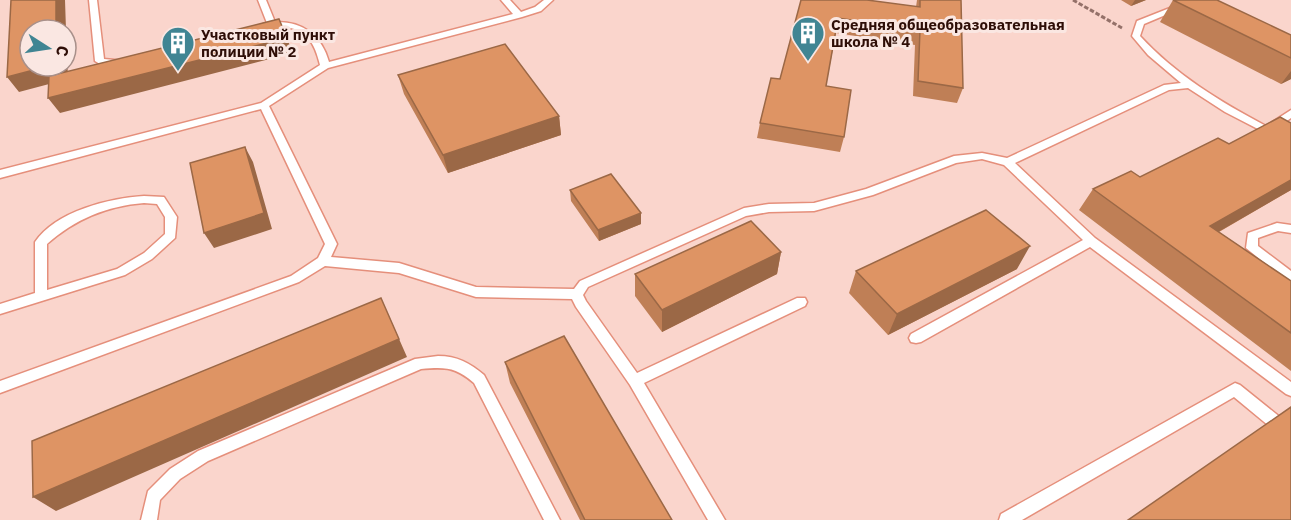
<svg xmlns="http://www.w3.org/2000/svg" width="1291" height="520" font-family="'IBM Plex Sans',sans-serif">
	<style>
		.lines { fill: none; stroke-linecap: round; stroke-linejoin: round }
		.lane-casing { stroke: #e58f7b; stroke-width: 3 }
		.path { stroke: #947169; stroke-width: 3; stroke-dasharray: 4.5 2; stroke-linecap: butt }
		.lane { fill: #fff; fill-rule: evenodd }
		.wall { fill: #bf7f56 }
		.shaded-wall { fill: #9b6846 }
		.building { fill: #de9464; stroke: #9b6846; stroke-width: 1.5 }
		.labels { text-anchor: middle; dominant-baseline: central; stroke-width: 6; stroke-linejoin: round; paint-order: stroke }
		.far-poi-label { font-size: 15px; font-weight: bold; fill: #2e0e07; stroke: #fae7e2; text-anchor: start }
	</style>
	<rect width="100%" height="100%" fill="#fad5cc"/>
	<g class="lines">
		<defs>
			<path id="lane" d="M89,0H97L104,59L125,61V65L100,64L95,61Z
				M258,0H266L275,22C303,21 322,36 329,62L513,14L501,0H510L521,12L535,7L544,0H553L541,11L522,17L328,68L269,106L337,244L331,257L399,263L476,287L574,289L580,281L744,208L769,204L814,203L866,189L954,156L982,153L1007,158L1164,85L1181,83L1148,55L1132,36L1137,21L1190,0H1201L1144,24L1140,36C1176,75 1219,101 1266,126L1291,110V118L1274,130L1291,139V146L1225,112L1188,88L1169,90L1015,163L1095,238L1291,382V396L1286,394L1090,247L921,342L916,343L911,342L909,338L911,334L1083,240L1004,165L982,159L956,163L873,195L814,211L769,212L746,216L588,287L583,295L586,301L637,373L797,298H805L807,302L805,306L644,383L725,520H708L630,385L576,307L572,299L476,297L399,273L325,266L299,282L0,393V381L291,276L318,258L325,244L261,109L0,178V170L261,103L320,65C315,44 307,28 282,27C276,27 269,28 263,28V24L267,23Z
				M144,196L164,197L177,217L175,238L152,259L125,275L0,314V304L35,293V242C56,211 110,198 144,196ZM144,203L157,204L165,217V234L144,253L117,269L47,290V244C75,219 107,206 144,203Z
				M1277,223L1291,225V233L1278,231L1258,238V246L1291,271V283L1287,281L1246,248L1248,233Z
				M438,356C457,356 470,363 484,375L560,520H544L474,383C455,367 446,367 421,369L208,461L180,479L160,500L157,520H141L148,491L170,469L198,451L415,359Z
				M1235,383L1240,385L1291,426V442L1286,440L1234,397L1022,520H999L1001,514Z"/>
		</defs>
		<use href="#lane" class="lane-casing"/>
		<path class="path" d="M1073,0L1122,28"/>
		<use href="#lane" class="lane"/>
	</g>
	<path class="wall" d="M801,0L916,7L917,0H961L963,88L957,103L913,96L915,45L836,33L826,86L844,137L840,152L757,138L760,123L780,79Z
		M1121,0H1146L1131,6Z
		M1173,0L1291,35V79L1281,84L1160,22Z
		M398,75L559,116L561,135L448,173L404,94Z
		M1291,123V190L1219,232L1291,281V371L1079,210L1093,189L1140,177L1229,144Z
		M570,190L641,224L599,241L571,201Z
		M781,252L777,274L662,332L635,296V274Z
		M1017,269L888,335L849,293L856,271Z
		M505,362L672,520H580L510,383Z"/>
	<path class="shaded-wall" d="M56,0H65L66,30H56Z
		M1135,0H1146L1131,6Z
		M279,19L293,53L60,113L48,98Z
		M66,30L68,79L19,92L7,77L49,66H66Z
		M1291,71V79L1281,84Z
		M559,116L561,135L448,173L443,155Z
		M245,147L253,162L272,229L214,248L204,233Z
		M1291,180V190L1192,247L1210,226Z
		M641,213V224L599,241L598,230Z
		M1030,246L1017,269L888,335L897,314Z
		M781,252L777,274L662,332V310Z
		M381,298L407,357L56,511L33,497Z"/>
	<path class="building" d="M11,0H56V30H30V66H49L7,77Z
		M801,0H867L920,7V0H961L963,88L918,81L920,30L838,18L826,86L851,90L844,137L760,123L771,78L780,79Z
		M1173,0H1217L1291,35V58Z
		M279,19L287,38L48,98L49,76Z
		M505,44L559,116L443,155L398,75Z
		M1280,117L1291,123V180L1210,226L1291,281V333L1093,189L1131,171L1140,177L1218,138L1229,144Z
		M245,147L264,213L204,233L190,163Z
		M611,174L641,213L598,230L570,190Z
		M986,210L1030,246L897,314L856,271Z
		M751,221L781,252L662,310L635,274Z
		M381,298L399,339L33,497L32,441Z
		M564,336L672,520H585L505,362Z
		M1291,407V520H1128Z"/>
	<defs>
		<symbol id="building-pin" viewBox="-11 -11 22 30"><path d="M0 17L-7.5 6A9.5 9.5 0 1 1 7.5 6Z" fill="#408593" stroke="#fae7e2"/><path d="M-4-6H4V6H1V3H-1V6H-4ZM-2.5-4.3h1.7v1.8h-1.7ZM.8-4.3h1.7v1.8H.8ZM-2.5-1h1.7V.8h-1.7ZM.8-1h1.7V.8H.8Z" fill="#fff"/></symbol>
	</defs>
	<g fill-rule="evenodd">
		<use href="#building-pin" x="789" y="14" width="38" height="52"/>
		<use href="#building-pin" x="159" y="24" width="38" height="52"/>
	</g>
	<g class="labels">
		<g class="far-poi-label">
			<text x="831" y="24">Средняя общеобразовательная<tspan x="831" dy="17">школа № 4</tspan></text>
			<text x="201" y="34">Участковый пункт<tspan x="201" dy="17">полиции № 2</tspan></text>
		</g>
	</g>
	<g transform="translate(48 48) rotate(102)"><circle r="28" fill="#fae7e2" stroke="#a8908a" stroke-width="1.5"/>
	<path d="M0-4.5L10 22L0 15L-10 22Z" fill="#408593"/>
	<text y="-9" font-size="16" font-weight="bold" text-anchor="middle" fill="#2e0e07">С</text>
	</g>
</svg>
